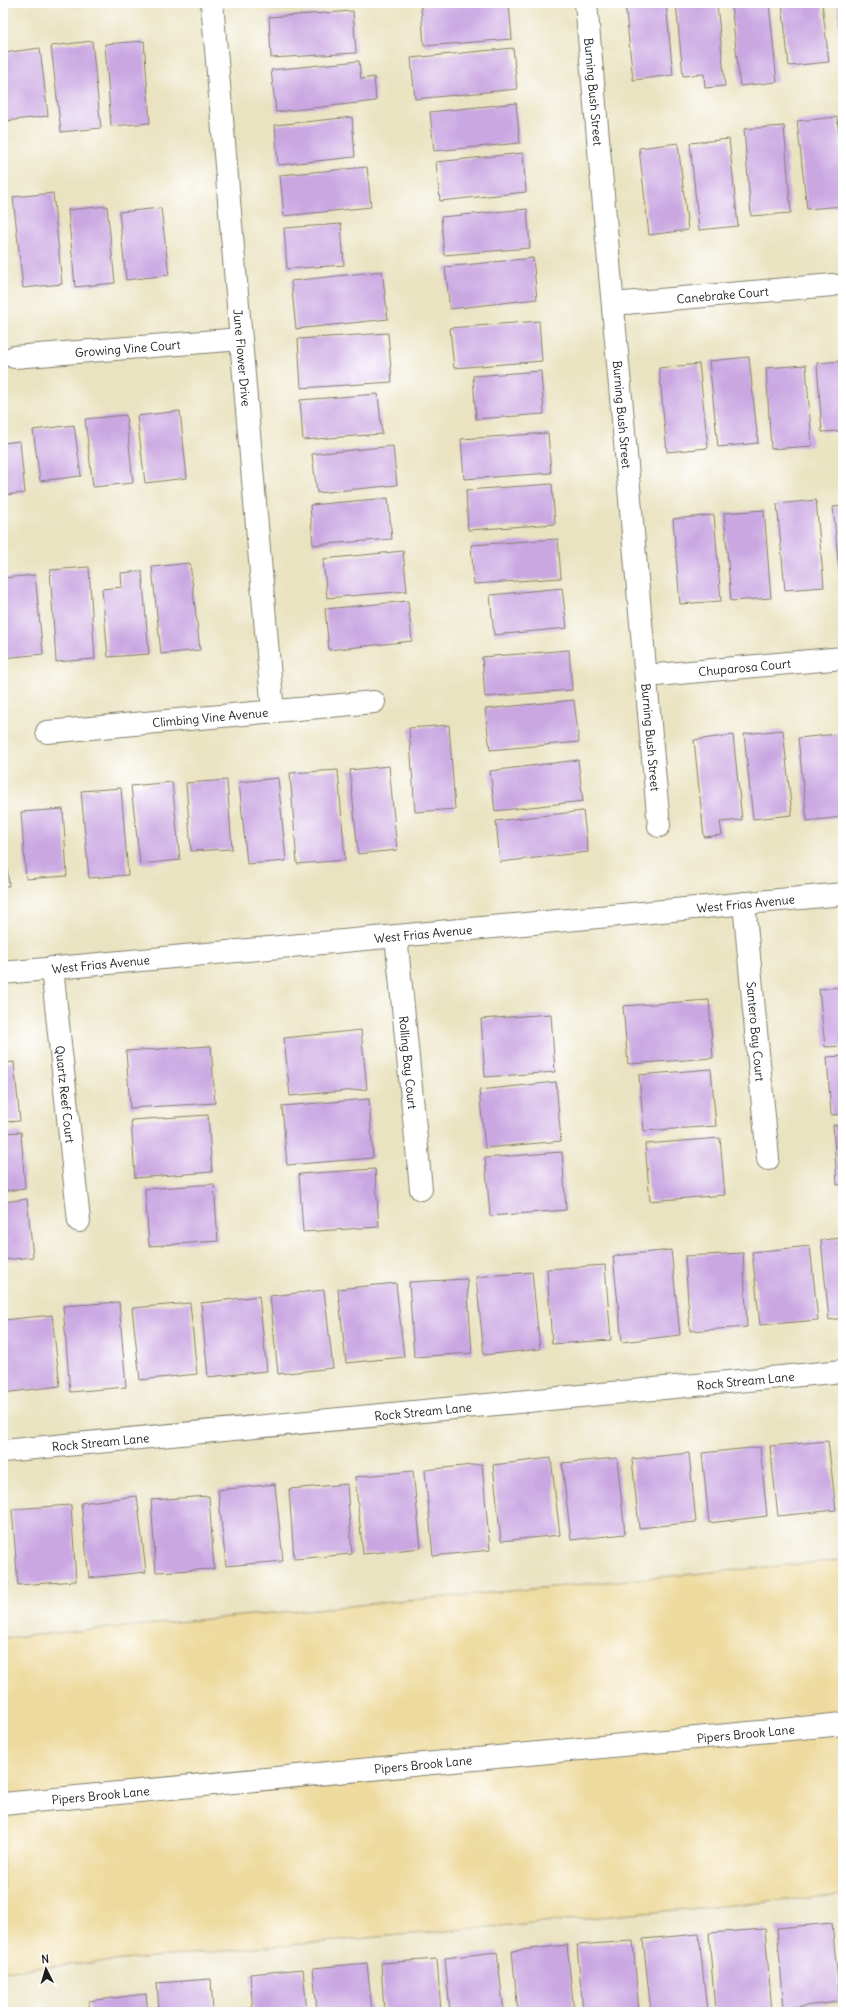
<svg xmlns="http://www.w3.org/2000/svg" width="846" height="2015" font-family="Delius,sans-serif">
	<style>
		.sand { fill: #eeda9e; stroke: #857b5d }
		.building { fill: #cba7e2 }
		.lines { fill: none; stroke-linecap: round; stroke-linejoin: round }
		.minor-casing { stroke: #83806e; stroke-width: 24 }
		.minor { stroke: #fff; stroke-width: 22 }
		.labels { text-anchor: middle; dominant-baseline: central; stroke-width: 3; stroke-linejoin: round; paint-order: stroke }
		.street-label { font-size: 12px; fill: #1c1c1c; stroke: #fff }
	</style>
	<rect width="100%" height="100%" fill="#fff"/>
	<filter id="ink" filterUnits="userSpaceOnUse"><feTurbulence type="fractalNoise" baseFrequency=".025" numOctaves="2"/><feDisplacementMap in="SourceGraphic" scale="8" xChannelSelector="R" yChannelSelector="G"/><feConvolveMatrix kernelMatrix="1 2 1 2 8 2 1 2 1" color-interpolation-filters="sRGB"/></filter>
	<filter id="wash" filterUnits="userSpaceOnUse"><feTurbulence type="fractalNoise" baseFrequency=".012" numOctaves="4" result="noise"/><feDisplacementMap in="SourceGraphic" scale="16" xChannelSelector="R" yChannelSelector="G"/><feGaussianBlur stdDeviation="0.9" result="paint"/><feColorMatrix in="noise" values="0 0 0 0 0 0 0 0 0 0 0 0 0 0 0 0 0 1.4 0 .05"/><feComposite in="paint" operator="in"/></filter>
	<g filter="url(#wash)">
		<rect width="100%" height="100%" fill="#eae3c1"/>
		<path class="sand" d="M843,1560V1895L3,1971V1638Z"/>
		<g id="blocks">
			<path class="building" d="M461,3H509L512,39L424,46L421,6Z
				M625,3H666L673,75L633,80Z
				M676,3H717L725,86L705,88L704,74L683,76Z
				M731,3H769L777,82L740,86Z
				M782,3H822L829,62L789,66Z
				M837,3H843V57H842Z
				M353,11L356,53L271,58L269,17Z
				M92,41L101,128L61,132L51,46Z
				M144,41L150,123L111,126L105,44Z
				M40,48L48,116L6,121L3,93V53Z
				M513,48L517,89L415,99L411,58Z
				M359,61L361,79L374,77L376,101L276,112L271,70Z
				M516,103L520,143L434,151L430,112Z
				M352,117L355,157L278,165L275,125Z
				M837,117L843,176V206L807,209L797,121Z
				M784,126L791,213L751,216L744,129Z
				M729,139L738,226L699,230L690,143Z
				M678,143L688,230L649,235L639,148Z
				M523,153L526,192L440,201L436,162Z
				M367,167L371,207L284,216L280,175Z
				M53,193L62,284L23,288L13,197Z
				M107,206L115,283L75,287L68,210Z
				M161,208L169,275L126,280L119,212Z
				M527,209L530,248L444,255L441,217Z
				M341,224L344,265L287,269L284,228Z
				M533,258L537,299L450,309L445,267Z
				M382,271L388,319L296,329L291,281Z
				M539,321L542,361L454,368L450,328Z
				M388,333L392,382L301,388L298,339Z
				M749,357L758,443L718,447L709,361Z
				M843,361V443H842L841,431L822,432L817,363Z
				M699,364L708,448L667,452L659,368Z
				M806,365L812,446L771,449L766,368Z
				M541,371L544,414L476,419L473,376Z
				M378,394L382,434L303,440L300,400Z
				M180,411L187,478L145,483L137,416Z
				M126,415L133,483L93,487L85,419Z
				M74,425L81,476L40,481L33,430Z
				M548,433L551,473L464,479L461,439Z
				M20,441L25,493L3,495V443Z
				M393,446L397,485L317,493L312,454Z
				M552,484L555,524L468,530L466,490Z
				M388,498L392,539L313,545L310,505Z
				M816,500L824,587L785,590L777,504Z
				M843,506V579L840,580L833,507Z
				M764,510L771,598L731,601L724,513Z
				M714,515L721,601L680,604L673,519Z
				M558,539L561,578L474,584L471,545Z
				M403,551L407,591L327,598L323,559Z
				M190,563L200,650L161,654L152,567Z
				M89,567L95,659L56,662L50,570Z
				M142,571L149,654L108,657L102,589L122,587L121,573Z
				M35,575L43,654L3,658V578Z
				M562,588L567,628L494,635L490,595Z
				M408,601L412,641L329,650L325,609Z
				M569,650L572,690L485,697L482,657Z
				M574,700L579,742L490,750L485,709Z
				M449,725L455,809L415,812L409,728Z
				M783,730L792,815L753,819L744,734Z
				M838,734L843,780V817L807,821L798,738Z
				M733,735L742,820L720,822L722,835L704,837L694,740Z
				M578,760L583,801L495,811L490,771Z
				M389,766L397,850L358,854L350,770Z
				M338,770L345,860L297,864L290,773Z
				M278,778L286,861L247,864L239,782Z
				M227,780L232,849L191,851L186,783Z
				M172,782L180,860L140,864L131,786Z
				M121,788L128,875L89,878L81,791Z
				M63,809L67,876L26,879L21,812Z
				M583,811L588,852L500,862L496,821Z
				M3,825L9,886H3Z
				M843,987V1046L825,1047L819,989Z
				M709,1000L713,1058L628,1064L623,1006Z
				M551,1014L555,1072L485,1077L481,1019Z
				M361,1030L367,1089L290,1096L284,1038Z
				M211,1046L215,1103L130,1108L126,1051Z
				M843,1056V1114L831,1115L827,1057Z
				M14,1062L20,1121L3,1122V1063Z
				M711,1069L716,1126L644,1131L639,1075Z
				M556,1082L561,1141L485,1148L479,1090Z
				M369,1099L373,1158L287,1165L282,1106Z
				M208,1115L212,1172L135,1178L131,1120Z
				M833,1125H843V1184L837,1185Z
				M21,1132L25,1189L3,1191V1133Z
				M720,1138L725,1195L650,1201L645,1144Z
				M562,1152L566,1210L490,1216L485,1158Z
				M375,1169L379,1227L303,1232L299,1174Z
				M214,1184L218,1241L149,1246L145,1189Z
				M27,1199L33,1257L3,1260V1202Z
				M843,1238V1318L829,1320L821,1240Z
				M810,1246L818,1320L760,1325L752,1252Z
				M671,1250L680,1335L622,1342L613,1256Z
				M743,1253L747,1327L690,1331L685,1256Z
				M605,1265L611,1340L552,1344L547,1269Z
				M532,1272L540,1349L484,1355L476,1277Z
				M467,1279L472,1353L414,1357L409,1282Z
				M396,1283L404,1357L346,1363L338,1289Z
				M324,1290L333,1368L278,1374L270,1296Z
				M259,1296L267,1371L208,1377L201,1303Z
				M119,1302L126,1387L70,1392L63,1306Z
				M190,1303L197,1374L140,1380L132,1308Z
				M52,1315L60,1386L3,1393V1320Z
				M840,1432H843V1459H842Z
				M828,1441L836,1510L778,1516L770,1446Z
				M760,1447L767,1516L709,1523L702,1453Z
				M689,1453L696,1522L639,1528L632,1459Z
				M551,1458L560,1535L501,1541L493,1465Z
				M617,1458L625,1534L571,1540L562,1463Z
				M482,1464L490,1550L433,1556L425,1470Z
				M413,1471L421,1548L363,1554L355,1477Z
				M275,1484L283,1561L226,1566L218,1490Z
				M347,1484L352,1554L294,1559L289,1489Z
				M137,1496L146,1572L89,1578L81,1503Z
				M209,1496L214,1569L156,1572L151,1500Z
				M71,1505L76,1581L18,1585L12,1509Z
				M3,1550L8,1585L3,1586Z
				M843,1921V1943H842L840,1922Z
				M832,1923L840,2002L784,2008L777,1928Z
				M765,1929L772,2012H715L709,1933Z
				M699,1934L707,2012H651L643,1939Z
				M633,1941L639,2012H583L577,1945Z
				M567,1945L574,2012H518L512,1951Z
				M497,1952L504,2012H450L445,1958Z
				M437,1959L441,2012H384L381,1963Z
				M367,1963L372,2012H317L313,1968Z
				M303,1969L307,2012H253L250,1974Z
				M211,1979L213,2012H159L157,1983Z
				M146,1994L148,2012H90L89,2001Z"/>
		</g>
	</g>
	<g filter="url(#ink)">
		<use href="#blocks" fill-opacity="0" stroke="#83806e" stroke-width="1"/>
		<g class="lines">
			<defs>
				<g id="minor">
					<path id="s1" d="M212,3L273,712"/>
					<path id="s2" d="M586,3L659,826"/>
					<path id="s3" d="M613,304L833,285"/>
					<path id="s4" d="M14,357L241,339"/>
					<path id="s5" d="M646,676L843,658"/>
					<path id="s6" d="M47,732L374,702"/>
					<path id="s7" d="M744,903L768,1159"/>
					<path id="s8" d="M396,936L421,1189"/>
					<path id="s9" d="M52,968L79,1221"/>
					<path id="s10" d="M3,973L843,894"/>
					<path id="s11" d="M3,1451L843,1371"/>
					<path id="s12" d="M3,1804L843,1724"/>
				</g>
			</defs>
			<use href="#minor" class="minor-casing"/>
			<use href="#minor" class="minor"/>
		</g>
	</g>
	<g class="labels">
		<g class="street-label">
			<text stroke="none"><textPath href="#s2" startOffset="89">Burning Bush Street</textPath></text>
			<text stroke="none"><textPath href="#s3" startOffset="110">Canebrake Court</textPath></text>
			<text stroke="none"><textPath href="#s4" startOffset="114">Growing Vine Court</textPath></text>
			<text stroke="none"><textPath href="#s1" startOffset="356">June Flower Drive</textPath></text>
			<text stroke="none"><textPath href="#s2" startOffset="413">Burning Bush Street</textPath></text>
			<text stroke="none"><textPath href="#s5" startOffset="99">Chuparosa Court</textPath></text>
			<text stroke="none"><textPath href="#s6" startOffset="164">Climbing Vine Avenue</textPath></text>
			<text stroke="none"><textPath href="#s2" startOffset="737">Burning Bush Street</textPath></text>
			<text stroke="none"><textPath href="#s10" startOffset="746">West Frias Avenue</textPath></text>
			<text stroke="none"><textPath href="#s10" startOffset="422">West Frias Avenue</textPath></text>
			<text stroke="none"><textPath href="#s10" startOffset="98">West Frias Avenue</textPath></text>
			<text stroke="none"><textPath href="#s7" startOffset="129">Santero Bay Court</textPath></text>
			<text stroke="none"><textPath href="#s8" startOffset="127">Rolling Bay Court</textPath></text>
			<text stroke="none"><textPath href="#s9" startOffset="127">Quartz Reef Court</textPath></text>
			<text stroke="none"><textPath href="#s11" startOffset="746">Rock Stream Lane</textPath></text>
			<text stroke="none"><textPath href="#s11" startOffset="422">Rock Stream Lane</textPath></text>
			<text stroke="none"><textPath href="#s11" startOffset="98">Rock Stream Lane</textPath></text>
			<text stroke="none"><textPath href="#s12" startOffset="746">Pipers Brook Lane</textPath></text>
			<text stroke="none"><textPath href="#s12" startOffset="422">Pipers Brook Lane</textPath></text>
			<text stroke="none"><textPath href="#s12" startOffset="98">Pipers Brook Lane</textPath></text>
		</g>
	</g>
	<rect width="846" height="2015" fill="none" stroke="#fff" stroke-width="16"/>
	<g transform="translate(46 1969) rotate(355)" stroke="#ffffff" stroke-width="3" paint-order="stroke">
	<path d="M0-3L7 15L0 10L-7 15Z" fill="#1c1c1c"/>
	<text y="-6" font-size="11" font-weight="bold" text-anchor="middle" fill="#1c1c1c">N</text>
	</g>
</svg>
